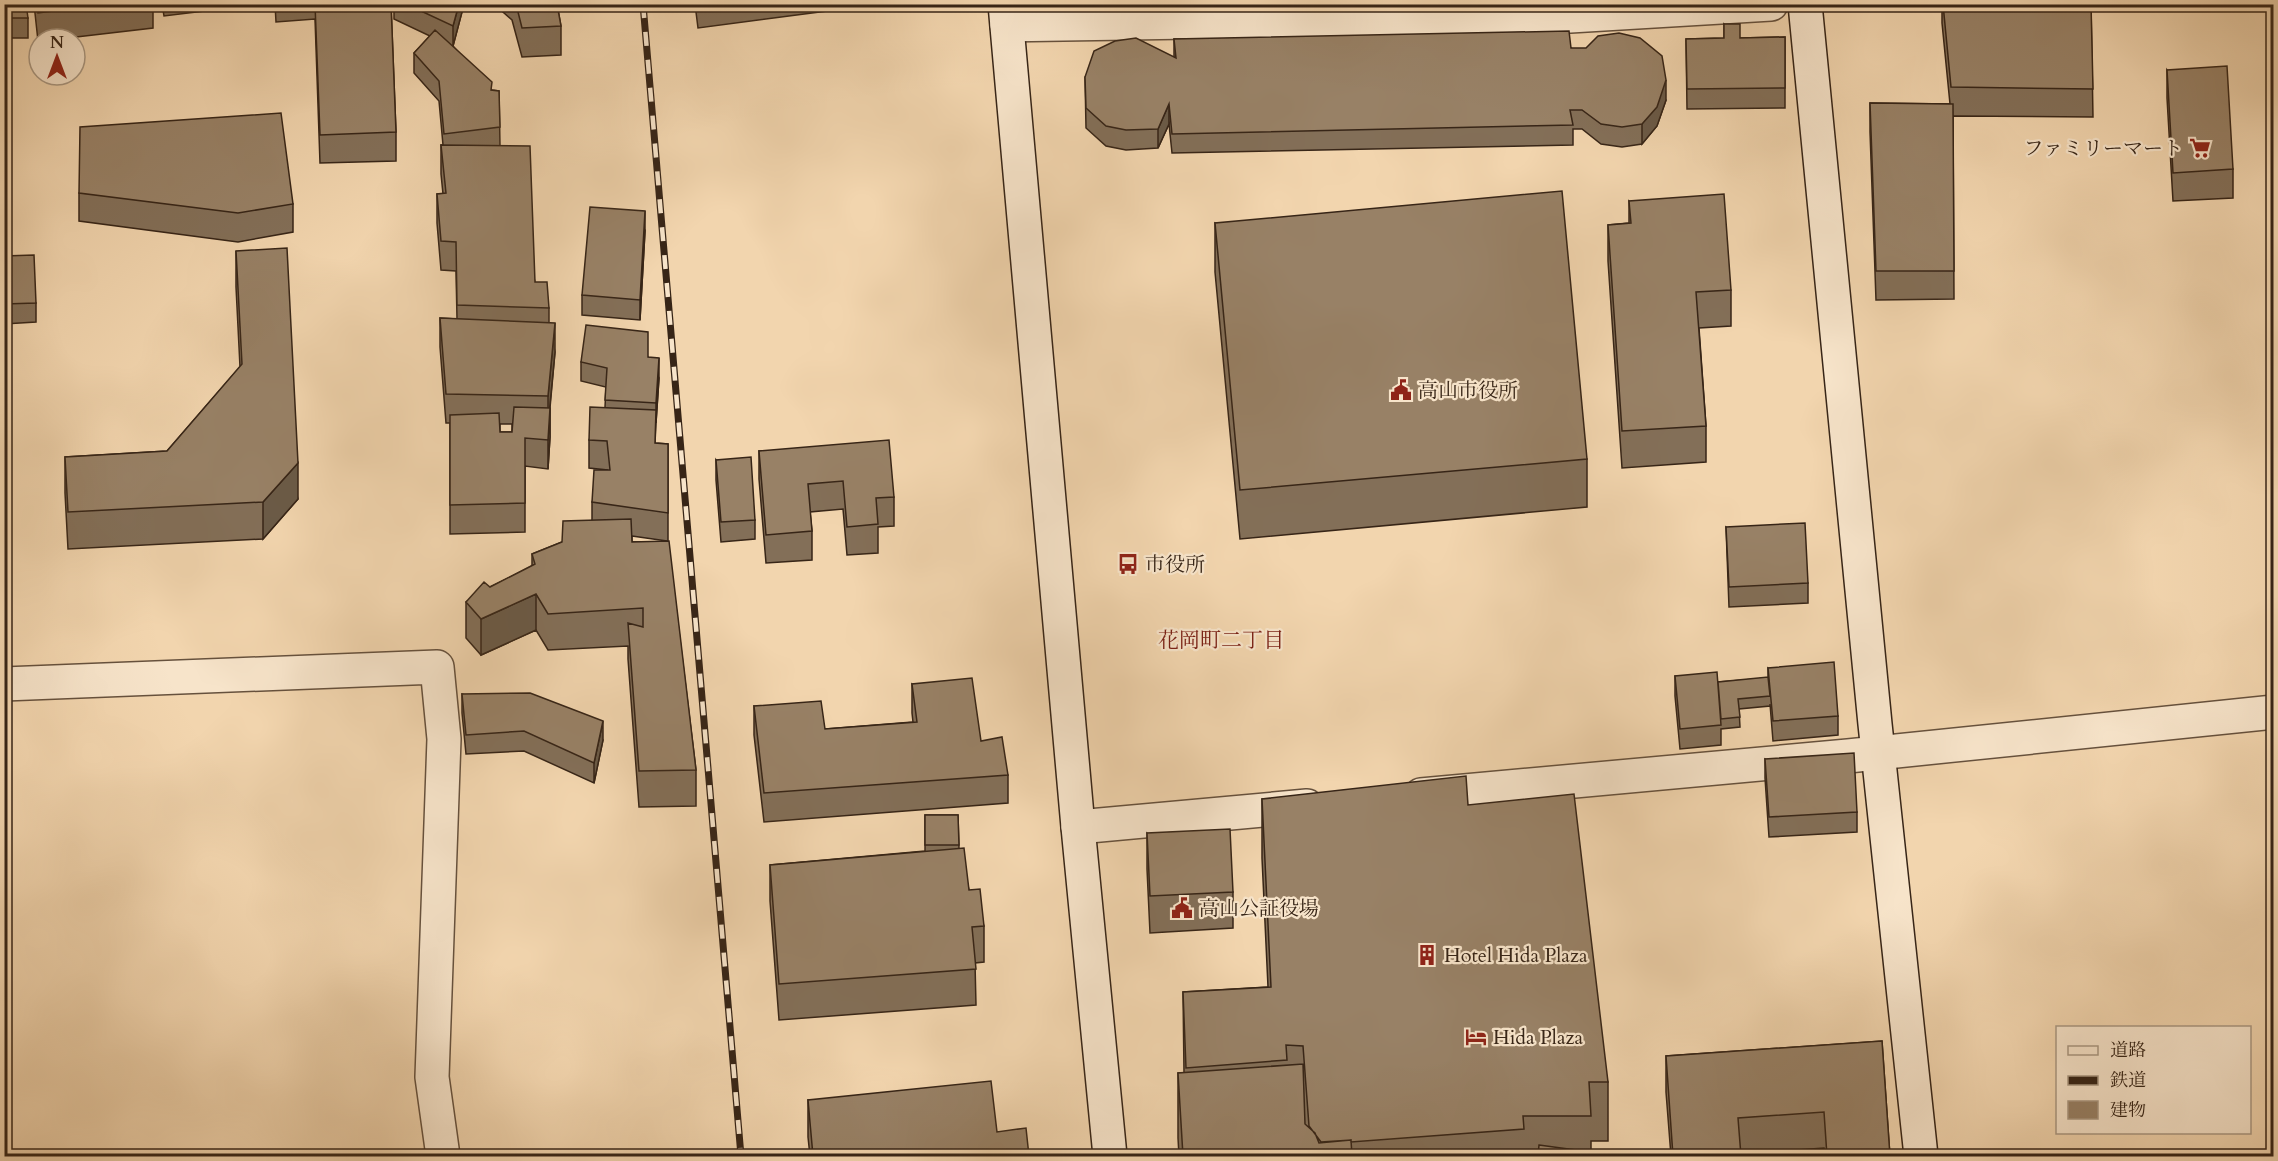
<svg xmlns="http://www.w3.org/2000/svg" width="2278" height="1161" font-family="Cardo,'Noto Serif JP',serif">
	<style>
		.lines { fill: none; stroke-linecap: round; stroke-linejoin: round }
		.street-casing { stroke: #66513d; stroke-width: 36 }
		.secondary-casing { stroke: #372517; stroke-width: 36 }
		.street { stroke: #f7e4ca; stroke-width: 33 }
		.secondary { stroke: #f7e4ca; stroke-width: 33 }
		.rail-casing { stroke: #372517; stroke-width: 7 }
		.rail { stroke: #f7e4ca; stroke-width: 4.5; stroke-dasharray: 14; stroke-linecap: butt }
		.wall { fill: #836f58; stroke: #372517; stroke-width: 1.5; fill-rule: evenodd }
		.shaded-wall { fill: #6a5a47; stroke: #372517; stroke-width: 1.5 }
		.building { fill: #988166; stroke: #372517; stroke-width: 1.5 }
		.labels { text-anchor: middle; dominant-baseline: central; stroke-width: 4.5; stroke-linejoin: round; paint-order: stroke }
		.poi-label { font-size: 20px; fill: #372517; stroke: #f7e4ca; text-anchor: start }
		.neighbourhood-label { font-size: 21px; fill: #7a1f14; stroke: #f7e4ca }
	</style>
	<rect width="100%" height="100%" fill="#f2d5ae"/>
	<filter id="stains"><feTurbulence type="fractalNoise" baseFrequency=".00333" numOctaves="4"/><feColorMatrix values="0 0 0 0 .2 0 0 0 0 .09 0 0 0 0 .02 0 0 0 .5 -.17"/></filter>
	<radialGradient id="worn" r=".72"><stop offset=".6" stop-color="#630" stop-opacity="0"/><stop offset="1" stop-color="#630" stop-opacity=".3"/></radialGradient>
	<g class="lines">
		<defs>
			<path id="street" d="M1007,25L1570,16L1771,4
				M4,684L437,667L444,739L432,1077L443,1156
				M1421,795L1848,756L2274,712
				M1078,827L1307,806"/>
			<path id="secondary" d="M1005,4L1078,827L1110,1156
				M1805,4L1875,724L1921,1156"/>
		</defs>
		<use href="#street" class="street-casing"/>
		<use href="#secondary" class="secondary-casing"/>
		<use href="#street" class="street"/>
		<use href="#secondary" class="secondary"/>
		<defs>
			<path id="rail" d="M643,4L741,1156"/>
		</defs>
		<use href="#rail" class="rail-casing"/>
		<use href="#rail" class="rail"/>
	</g>
	<path class="wall" d="M4,4L28,18V38H4Z
		M34,4H153V28L59,39H39L38,41Z
		M162,4H204V11L164,16Z
		M275,4H391L396,132V161L320,163L315,19L276,22Z
		M394,4H462V12L453,46L492,90L499,91L500,145L535,282L549,308V323L555,352L550,408V437L548,469L525,466V532L450,534V423H446L440,347V318L457,319L456,271L441,270L437,223V194H443L441,174V145H443L439,101L414,73V53L430,36L394,19ZM500,424H512V432H500Z
		M496,4H557L561,26V55L522,57L512,20L496,6Z
		M695,4H850V8L698,28Z
		M867,4H888L867,6Z
		M1942,4H2091L2093,117L1953,116L1954,299L1876,300L1870,132V103L1950,104L1942,23Z
		M1724,24L1740,38L1785,37V108L1687,109L1686,39L1724,38Z
		M1174,39L1571,48L1666,100L1657,126L1642,144L1622,147L1601,144L1582,129H1573V145L1172,153L1169,124L1158,148L1126,150L1106,146L1086,128L1085,77L1174,57Z
		M2167,70L2233,169V198L2173,201L2167,98Z
		M79,193L293,204V232L238,242L79,221Z
		M1629,201L1731,290V326L1699,328L1706,426V462L1622,468L1608,261V225L1629,223Z
		M1215,223L1587,459V507L1240,539L1215,272Z
		M645,231L640,320L582,315V295Z
		M236,251L298,499L263,539L68,549L65,493V457L167,451L240,367L236,287Z
		M4,256L36,303V322L4,324Z
		M648,357L659,378L656,423L655,443L668,444V541L696,770V806L639,807L628,659V646L548,650L536,630L481,655L466,638V602L490,587L532,566V554L562,542L592,520V502L607,470L589,468V440L605,407L606,387L581,381V362ZM632,536L667,541L632,542Z
		M759,451L894,497V526L878,527V553L847,555L843,509L810,512L812,531V560L766,563L759,479Z
		M716,460L755,520V539L721,542L716,480Z
		M1726,527L1808,583V603L1729,607Z
		M1768,668L1838,716V735L1773,741L1770,704V706L1739,709L1740,727L1721,729V745L1680,749L1675,696V676L1718,682L1768,678Z
		M912,684L981,741L1008,775V803L764,822L754,735V706L825,729L913,722L912,713Z
		M462,694L603,740L594,783L524,751L466,754L462,713Z
		M1765,759L1857,812V832L1769,837L1765,778Z
		M1262,799L1468,805L1608,1082V1141H1591V1152L1620,1156H1179L1178,1138V1073H1184L1183,992L1268,987L1262,858Z
		M925,815H958L959,848L969,890L984,926V962L975,963L976,1005L779,1020L770,901V865L925,851Z
		M1147,833L1233,892V928L1150,933L1147,869Z
		M1882,1041L1890,1156H1825L1824,1148L1740,1154V1156H1671L1666,1092V1056Z
		M808,1100L997,1132L1029,1156H810L808,1137Z"/>
	<path class="shaded-wall" d="M459,4H462V12L453,46V26Z
		M1666,80V100L1657,126L1642,144V124Z
		M1169,104V124L1158,148V129Z
		M645,211V231L640,320V300Z
		M555,323V352L548,425V396Z
		M659,358V378L656,423V403Z
		M550,408V437L548,469V440Z
		M298,463V499L263,539V502Z
		M536,594V630L481,655V619Z
		M603,721V740L594,783V763Z"/>
	<path class="building" d="M4,4H26L28,18H4Z
		M38,4H111L38,13Z
		M315,4H391L396,132L320,135Z
		M406,4H459L453,26Z
		M516,4H557L561,26L522,28Z
		M1943,4H2091L2093,89L1951,87Z
		M1724,24H1740V38L1785,37V88L1687,89L1686,39L1724,38Z
		M435,30L492,82L491,90L499,91L500,127L444,134L439,81L414,53Z
		M1569,31L1571,48H1586L1598,36L1619,33L1640,38L1662,56L1666,80L1657,107L1642,124L1622,127L1601,124L1582,110H1570L1573,125L1172,134L1169,104L1158,129L1126,130L1106,126L1086,108L1085,77L1094,51L1115,41L1136,38L1176,58L1174,39Z
		M2227,66L2233,169L2173,173L2167,70Z
		M1870,103L1953,104L1954,271H1876Z
		M281,113L293,204L238,213L79,193L80,127Z
		M441,145L530,146L535,282H547L549,308L457,305L456,242L441,241L437,194L446,193Z
		M1562,191L1587,459L1240,490L1215,223Z
		M1724,194L1731,290L1696,292L1706,426L1622,431L1608,225L1631,223L1629,201Z
		M590,207L645,211L640,300L582,295Z
		M287,248L298,463L263,502L68,512L65,457L167,451L242,364L236,251Z
		M34,255L36,303L4,304V256Z
		M440,318L555,323L548,396L446,394Z
		M586,325L648,332V357L659,358L656,403L605,400L607,368L581,362Z
		M514,407L550,408L548,440L525,438V503L450,505V415L499,413L500,432H512Z
		M590,407L656,410L655,443L668,444V513L592,502L594,470H610L607,441L589,440Z
		M889,440L894,497L876,498L878,524L847,527L843,481L808,484L812,531L766,535L759,451Z
		M751,457L755,520L721,522L716,460Z
		M631,519L632,542L669,541L696,770L639,771L628,623L643,627V608L548,614L536,594L481,619L466,602L484,582L490,587L535,564L532,554L562,542L563,521Z
		M1805,523L1808,583L1729,587L1726,527Z
		M1834,662L1838,716L1773,721L1768,668Z
		M1717,672L1721,725L1680,729L1675,676Z
		M1768,677L1770,696L1738,699L1740,717L1721,719L1718,682Z
		M972,678L981,741L1002,737L1008,775L764,793L754,706L821,701L825,729L917,722L912,684Z
		M530,693L603,721L594,763L524,731L466,735L462,694Z
		M1854,753L1857,812L1769,817L1765,759Z
		M1466,776L1468,805L1574,794L1608,1082H1589L1591,1116H1523L1524,1129L1351,1142V1140L1321,1142L1309,1126L1303,1046L1286,1045L1287,1060L1186,1068L1183,992L1271,987L1262,799Z
		M925,815H958L959,845H925Z
		M1230,829L1233,892L1150,896L1147,833Z
		M964,848L969,890L980,889L984,926L972,927L976,969L779,984L770,865Z
		M1882,1041L1890,1156H1827L1824,1112L1738,1118L1741,1156H1673L1666,1056Z
		M1303,1064L1305,1124L1315,1133L1319,1143L1351,1140L1352,1156H1183L1178,1073Z
		M991,1081L997,1132L1026,1128L1029,1156H813L808,1100Z
		M1539,1145L1620,1156H1538Z"/>
	<defs>
		<symbol id="supermarket-bare" viewBox="-9 -9 18 18"><path d="M-6-5.5h2.5l.6 2H6L4.5 2H-2.5L-4.4-4H-6ZM-1.5 3.2a1.3 1.3 0 1 0 .1 0ZM3 3.2a1.3 1.3 0 1 0 .1 0Z" fill="#8f2418" stroke="#f7e4ca" stroke-width="2.5" paint-order="stroke"/></symbol>
		<symbol id="civic-bare" viewBox="-9 -9 18 18"><path d="M-.6-6.5H3V-4.5H.6V-3L4-1V1h2V6H-6V1h2V-1L-.6-3ZM-1.2 2.5V6h2.4V2.5Z" fill="#8f2418" stroke="#f7e4ca" stroke-width="2.5" paint-order="stroke"/></symbol>
		<symbol id="bus-bare" viewBox="-9 -9 18 18"><path d="M-5-6H5V4H4V6H2V4H-2V6H-4V4H-5ZM-3.5-4V0h7V-4ZM-3.5 1.2v1.5H-2V1.2ZM2 1.2v1.5H3.5V1.2Z" fill="#8f2418" stroke="#f7e4ca" stroke-width="2.5" paint-order="stroke"/></symbol>
		<symbol id="building-bare" viewBox="-9 -9 18 18"><path d="M-4-6H4V6H1V3H-1V6H-4ZM-2.5-4.3h1.7v1.8h-1.7ZM.8-4.3h1.7v1.8H.8ZM-2.5-1h1.7V.8h-1.7ZM.8-1h1.7V.8H.8Z" fill="#8f2418" stroke="#f7e4ca" stroke-width="2.5" paint-order="stroke"/></symbol>
		<symbol id="hotel-bare" viewBox="-9 -9 18 18"><path d="M-6-4.5h1.5V1H6V5H4.5V3h-9V5H-6ZM-4 0a1.8 1.8 0 1 1 3.6 0ZM.5 0V-2.5h3Q6-2.5 6 0Z" fill="#8f2418" stroke="#f7e4ca" stroke-width="2.5" paint-order="stroke"/></symbol>
	</defs>
	<g fill-rule="evenodd">
		<use href="#supermarket-bare" x="2185" y="133" width="30" height="30"/>
		<use href="#civic-bare" x="1386" y="375" width="30" height="30"/>
		<use href="#bus-bare" x="1113" y="549" width="30" height="30"/>
		<use href="#civic-bare" x="1167" y="893" width="30" height="30"/>
		<use href="#building-bare" x="1412" y="940" width="30" height="30"/>
		<use href="#hotel-bare" x="1461" y="1022" width="30" height="30"/>
	</g>
	<g class="labels">
		<g class="poi-label">
			<text x="2183" y="148" text-anchor="end">ファミリーマート</text>
			<text x="1418" y="390">高山市役所</text>
			<text x="1145" y="564">市役所</text>
			<text x="1199" y="908">高山公証役場</text>
			<text x="1444" y="955">Hotel Hida Plaza</text>
			<text x="1493" y="1037">Hida Plaza</text>
		</g>
		<g class="neighbourhood-label">
			<text x="1221" y="640">花岡町二丁目</text>
		</g>
	</g>
	<rect width="2278" height="1161" fill="none" stroke="#f2d5ae" stroke-width="24"/>
	<rect x="6" y="6" width="2266" height="1149" fill="none" stroke="#372517" stroke-width="3"/>
	<rect x="12" y="12" width="2254" height="1137" fill="none" stroke="#372517" stroke-width="1.5"/>
	<rect x="2056" y="1026" width="195" height="108" fill="#f7e4ca" stroke="#aa9882" stroke-width="1.5"/>
	<rect x="2068" y="1046" width="30" height="9" fill="#f7e4ca" stroke="#aa9882" stroke-width="1.5"/>
	<text x="2110" y="1056" font-size="18" fill="#372517">道路</text>
	<rect x="2068" y="1076" width="30" height="9" fill="#372517" stroke="#aa9882" stroke-width="1.5"/>
	<text x="2110" y="1086" font-size="18" fill="#372517">鉄道</text>
	<rect x="2068" y="1101" width="30" height="18" fill="#988166" stroke="#aa9882" stroke-width="1.5"/>
	<text x="2110" y="1116" font-size="18" fill="#372517">建物</text>
	<g transform="translate(57 57)"><circle r="28" fill="#f7e4ca" stroke="#aa9882" stroke-width="1.5"/>
	<path d="M0-4.5L10 22L0 15L-10 22Z" fill="#8f2418"/>
	<text y="-9" font-size="16" font-weight="bold" text-anchor="middle" fill="#372517">N</text>
	</g>
	<rect width="100%" height="100%" filter="url(#stains)"/>
	<rect width="100%" height="100%" fill="url(#worn)"/>
</svg>
